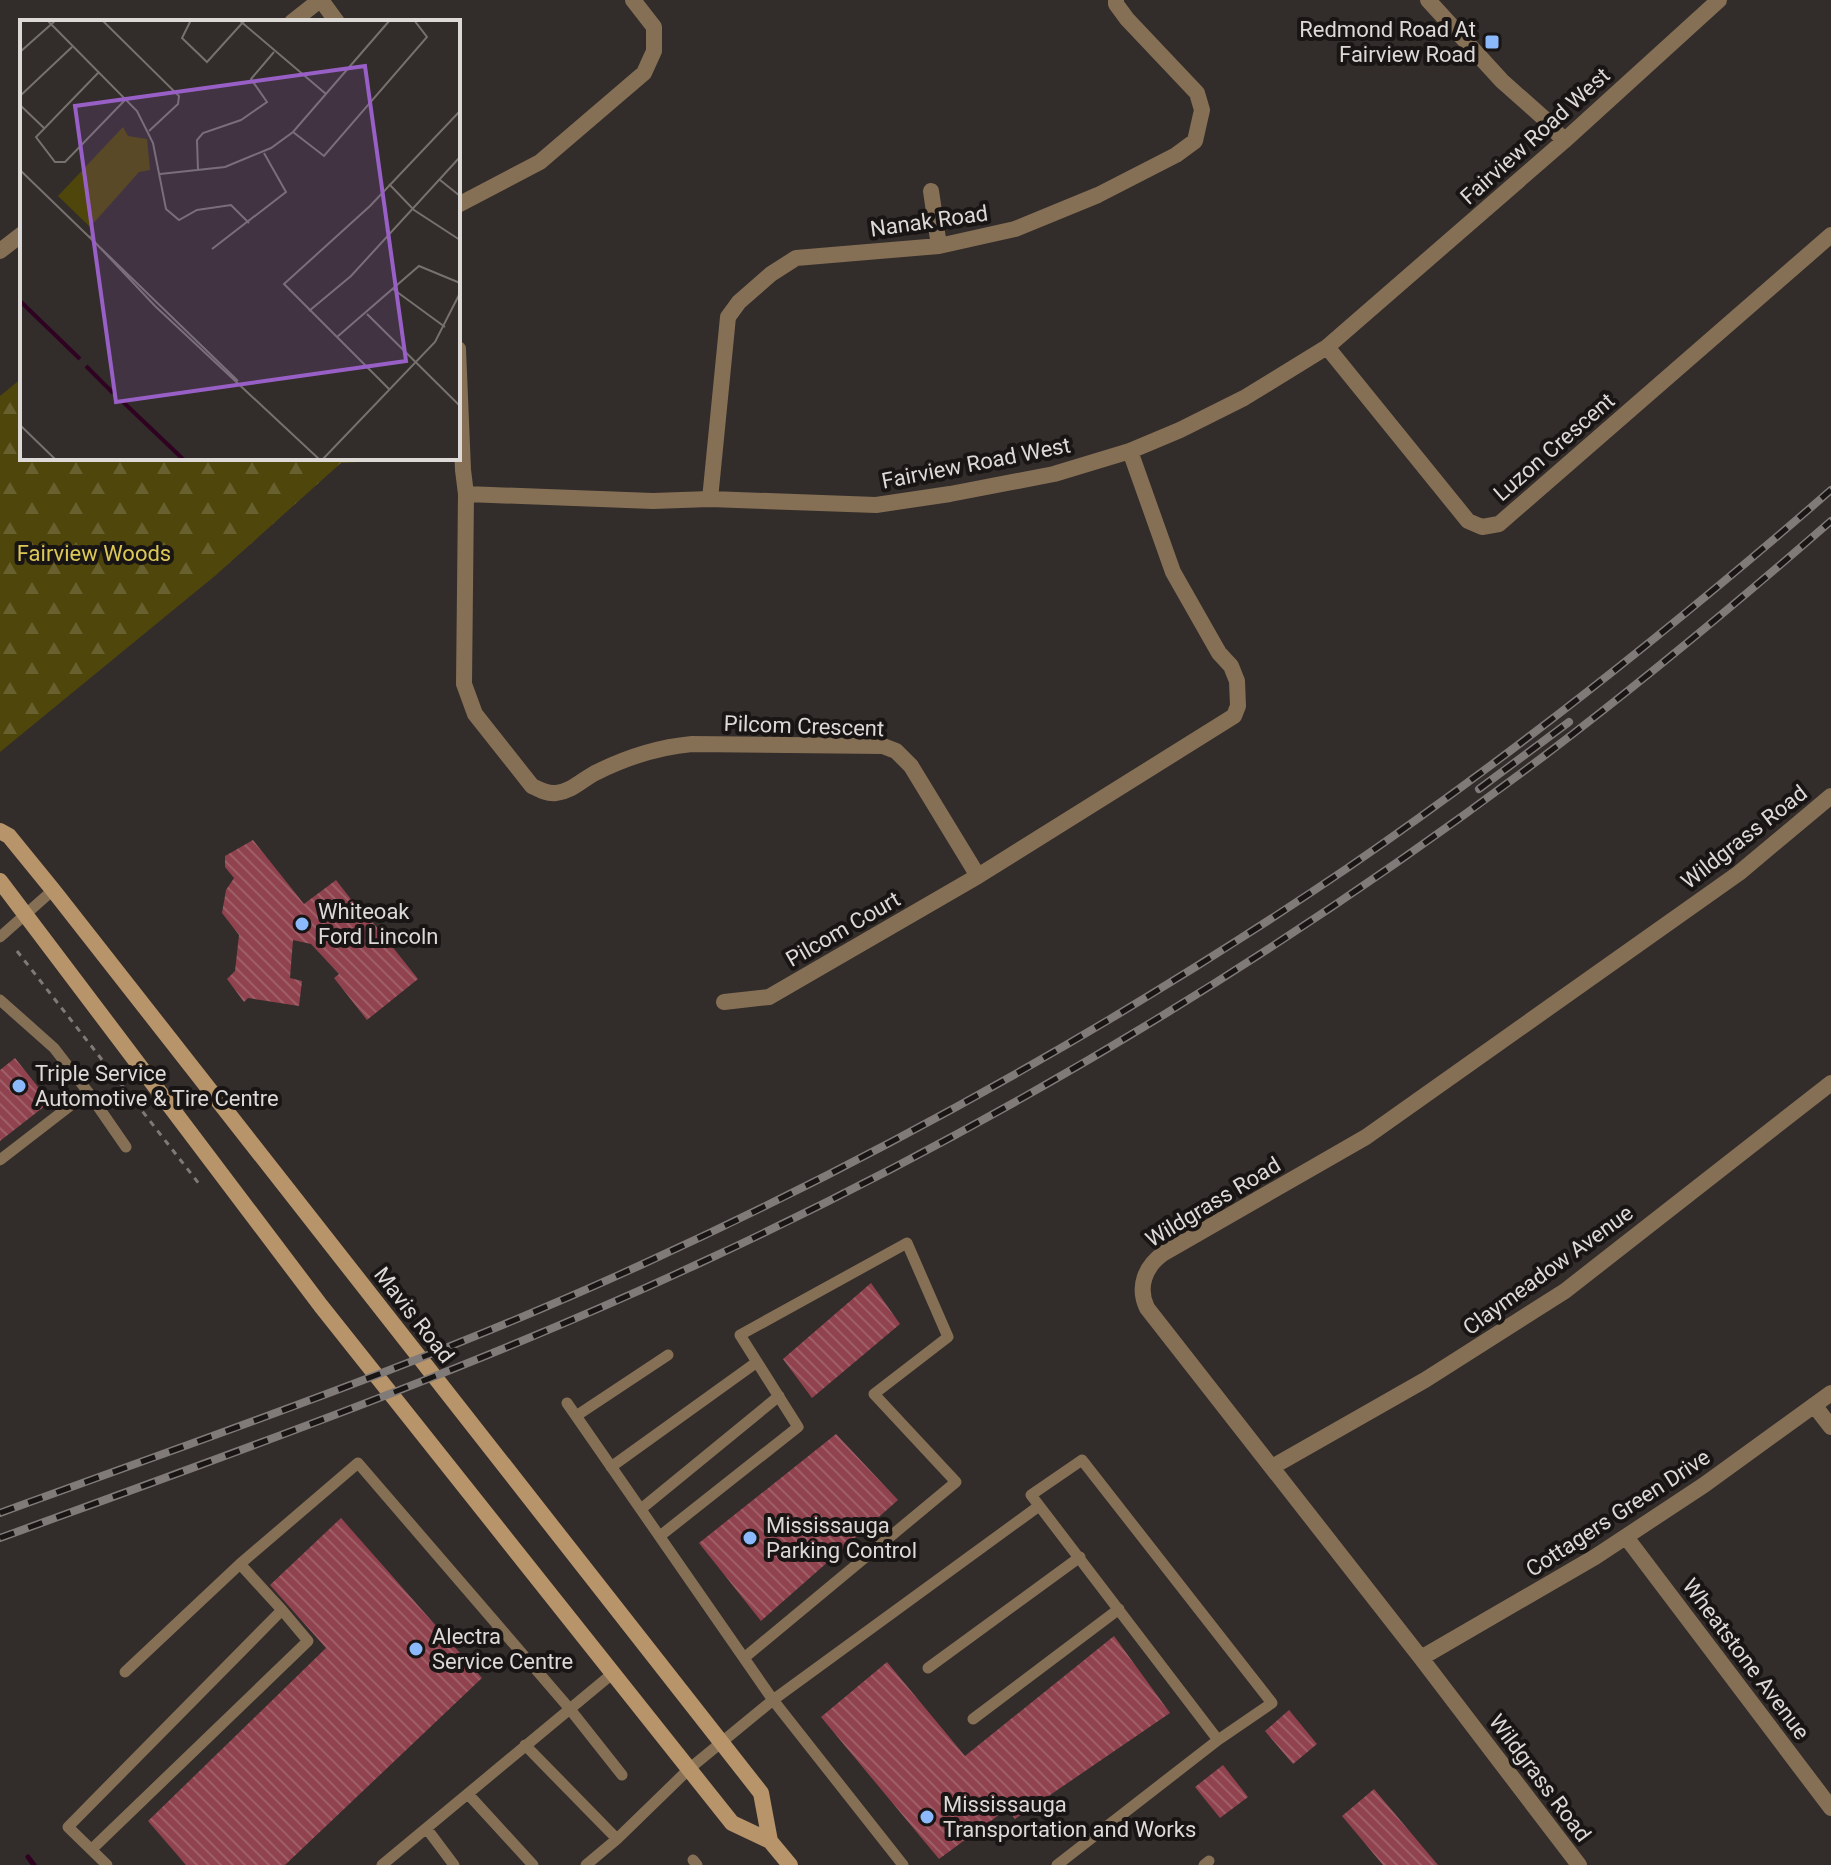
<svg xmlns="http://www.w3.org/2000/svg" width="1831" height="1865" font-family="Roboto,sans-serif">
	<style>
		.forest { fill: url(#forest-firs) }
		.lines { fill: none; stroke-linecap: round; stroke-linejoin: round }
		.stream { stroke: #2f0221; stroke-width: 5 }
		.building { fill: url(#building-back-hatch) }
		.path { stroke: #7f7a78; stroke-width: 3; stroke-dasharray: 6 6; stroke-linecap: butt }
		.service { stroke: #856f55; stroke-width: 11 }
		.minor { stroke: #856f55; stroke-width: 16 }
		.secondary { stroke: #b79469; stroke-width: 16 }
		.rail-casing { stroke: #807b79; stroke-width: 8 }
		.rail { stroke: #181514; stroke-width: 5; stroke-dasharray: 15; stroke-linecap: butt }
		.poi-dot { fill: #8cb9fc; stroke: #181514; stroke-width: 3 }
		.labels { text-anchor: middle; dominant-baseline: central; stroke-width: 8; stroke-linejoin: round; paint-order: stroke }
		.poi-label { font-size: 22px; fill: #ddd9d7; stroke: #181514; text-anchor: start }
		.street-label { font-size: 22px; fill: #ddd9d7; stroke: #181514 }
		.park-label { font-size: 22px; fill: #dcc856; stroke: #181514 }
		.inset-river { fill: none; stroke: #2f0221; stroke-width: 4 }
		.inset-road { fill: none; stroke: #76716f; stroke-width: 2 }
		.view { fill: #9860c6; fill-opacity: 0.15; stroke: #9860c6; stroke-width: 4 }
		.inset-edge { fill: none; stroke: #ddd9d7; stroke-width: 4 }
	</style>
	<defs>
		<pattern id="forest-firs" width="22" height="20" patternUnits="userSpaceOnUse" patternTransform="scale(2)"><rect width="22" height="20" fill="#4f460b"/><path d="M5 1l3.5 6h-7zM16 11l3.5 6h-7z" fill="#68602e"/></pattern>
		<pattern id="building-back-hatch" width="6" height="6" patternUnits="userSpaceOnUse" patternTransform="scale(2)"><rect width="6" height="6" fill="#90434e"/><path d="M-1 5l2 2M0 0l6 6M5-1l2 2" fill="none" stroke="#9f5e67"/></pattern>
	</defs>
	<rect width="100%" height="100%" fill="#322c2a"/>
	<path class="forest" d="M22,378V458L413,459L341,463L216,575L0,752V396Z"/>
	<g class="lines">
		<path class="stream" d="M28,1857L34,1865"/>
	</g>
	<path class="building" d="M253,840L304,904L336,880L357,907L360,906L418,979L367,1020L334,978L339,974L311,944L293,940L290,978L302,981L299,1006L248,998L244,1002L227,979L235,971L239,935L222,913L226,890L234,878L225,867V856Z
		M15,1058L50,1102L0,1141V1070Z
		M871,1283L900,1324L812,1398L783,1359Z
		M836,1434L898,1500L761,1621L699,1543Z
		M341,1518L482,1678L285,1865H186L148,1821L326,1648L270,1585Z
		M1114,1636L1170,1713L1015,1819L1007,1809L939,1859L821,1717L887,1662L965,1756Z
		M1289,1710L1317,1744L1293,1764L1265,1731Z
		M1223,1765L1248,1797L1220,1818L1195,1787Z
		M1374,1789L1438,1865H1383L1342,1816Z"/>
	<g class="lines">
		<path class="path" d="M17,951L200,1185"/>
		<path class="service" d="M0,937L53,890
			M0,1000L54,1048L88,1092L0,1160
			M88,1092L126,1147
			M576,1416L668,1355
			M611,1467L757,1362
			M641,1509L779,1396
			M660,1536L798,1427L740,1335L907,1243L948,1337L874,1394L956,1482L744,1658
			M928,1668L1080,1557
			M125,1672L240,1564
			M973,1719L1119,1609
			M525,1745L617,1839L689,1769L773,1700L567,1403
			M468,1794L533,1865
			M427,1829L454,1865
			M92,1849L308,1641L282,1610
			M693,1860L697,1865
			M107,1865L68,1827L282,1610L240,1564L358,1463L569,1708L622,1775
			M382,1865L612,1674
			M586,1865L617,1839
			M903,1865L773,1700L1039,1506
			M1057,1865L1218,1740L1272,1703L1082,1460L1031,1495L1218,1740
			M1204,1865L1209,1861"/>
		<path class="minor" d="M321,0L337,22
			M1428,0L1502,81L1547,121L1564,141
			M292,22L320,0
			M931,191L939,246
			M458,205L540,162L644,73L654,51V27L633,0
			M0,251L22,234
			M1327,347L1468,521L1482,527L1499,524L1831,235
			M458,349L463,470L466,494L464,684L475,714L532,786C540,790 547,794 556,793C572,791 582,780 595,773C625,758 659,747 692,744L883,746L896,751L911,766L978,876
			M466,494L653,501L710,499L876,505L950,494L1054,474L1130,451L1180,430L1244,398L1327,347L1564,141L1719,0
			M710,499L728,317L739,302L771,274L796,258L939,246L1015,229L1098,195L1176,155L1195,141L1202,110L1197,93L1127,19L1116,4V0
			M724,1002L769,997L978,876L1234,716L1238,706L1237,681L1231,666L1219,653L1173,572L1130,451
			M1814,1405L1831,1427
			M1272,1467L1425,1380L1565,1291L1831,1083
			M1626,1537L1831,1808
			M1421,1658L1595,1557L1704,1485L1831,1393
			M1579,1865L1421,1658L1147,1308C1137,1287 1145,1266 1164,1253L1366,1137L1739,873L1831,796"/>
		<path class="secondary" d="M0,831L9,836L53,890L761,1793L770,1841
			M0,881L321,1306L689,1769L732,1823L770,1841L790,1865"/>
		<defs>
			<path id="rail" d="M1479,789L1569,722
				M0,1513C216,1434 434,1360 643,1264C888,1152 1123,1020 1346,869C1515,753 1676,625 1831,490
				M0,1538C236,1452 472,1369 700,1263C999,1125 1282,953 1544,756C1643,681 1738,602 1831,521"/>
		</defs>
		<use href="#rail" class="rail-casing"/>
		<use href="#rail" class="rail"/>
	</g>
	<g class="poi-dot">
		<rect x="1484" y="34" width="16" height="16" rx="4"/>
		<circle cx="302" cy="924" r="8"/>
		<circle cx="19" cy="1086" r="8"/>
		<circle cx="750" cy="1538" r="8"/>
		<circle cx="416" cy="1649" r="8"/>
		<circle cx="927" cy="1817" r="8"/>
	</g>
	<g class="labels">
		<g class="poi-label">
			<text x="1476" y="29" text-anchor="end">Redmond Road At<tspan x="1476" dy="25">Fairview Road</tspan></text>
			<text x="318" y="911">Whiteoak<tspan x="318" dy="25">Ford Lincoln</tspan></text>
			<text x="35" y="1073">Triple Service<tspan x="35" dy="25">Automotive &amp; Tire Centre</tspan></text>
			<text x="766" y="1525">Mississauga<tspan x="766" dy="25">Parking Control</tspan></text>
			<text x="432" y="1636">Alectra<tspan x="432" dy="25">Service Centre</tspan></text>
			<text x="943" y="1804">Mississauga<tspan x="943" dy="25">Transportation and Works</tspan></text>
		</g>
		<g class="street-label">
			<text transform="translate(1535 136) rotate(-42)">Fairview Road West</text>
			<text transform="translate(929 221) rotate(-8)">Nanak Road</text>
			<text transform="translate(1554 447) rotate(-41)">Luzon Crescent</text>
			<text transform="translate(976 463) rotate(-11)">Fairview Road West</text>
			<text transform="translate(804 726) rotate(2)">Pilcom Crescent</text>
			<text transform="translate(1744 837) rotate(-38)">Wildgrass Road</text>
			<text transform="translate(843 929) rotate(-30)">Pilcom Court</text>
			<text transform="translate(1213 1202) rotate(-31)">Wildgrass Road</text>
			<text transform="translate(1548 1270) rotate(-36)">Claymeadow Avenue</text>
			<text transform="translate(414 1315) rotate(52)">Mavis Road</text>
			<text transform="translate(1618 1513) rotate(-33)">Cottagers Green Drive</text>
			<text transform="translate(1746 1659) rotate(53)">Wheatstone Avenue</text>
			<text transform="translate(1540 1778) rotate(53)">Wildgrass Road</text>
		</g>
		<g class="park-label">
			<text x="94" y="553">Fairview Woods</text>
		</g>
	</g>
	<g transform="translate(20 20)">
		<rect width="440" height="440" fill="#322c2a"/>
		<path d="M103,107L108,116L127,119L130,150L119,152L70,207L38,176Z" fill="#4f460b"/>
		<path class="inset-river" d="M0,281L60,339M66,346L93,373M101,380L164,440"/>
		<path class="inset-road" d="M27,0L117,91L133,123L146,189L159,200L177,190L211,185L229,203M82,0L159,76L158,84L129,111M171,0L162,18L187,42L225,0M219,0L306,74M0,32L36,0M78,53L16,117L35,142H45L106,79M0,76L52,27M0,85L24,108M273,112L304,136L407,17L394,0M0,150L218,361M178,150L177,120L183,113L221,100L247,82L231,59L254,32M140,154L205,147L251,128L273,112L370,0M420,160L440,176M369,164L394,190L440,220M69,216L135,286L300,440M192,229L266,172L244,133M373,269L425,307M289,291L331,256L440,137M347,294L440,386M317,317L399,246L440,263M370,370L264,264L350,186L440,91M0,405L36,440M302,440L415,322L440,273"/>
		<path class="view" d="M345,46L386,341L96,382L55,86Z"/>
		<rect width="440" height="440" class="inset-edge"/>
	</g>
</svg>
